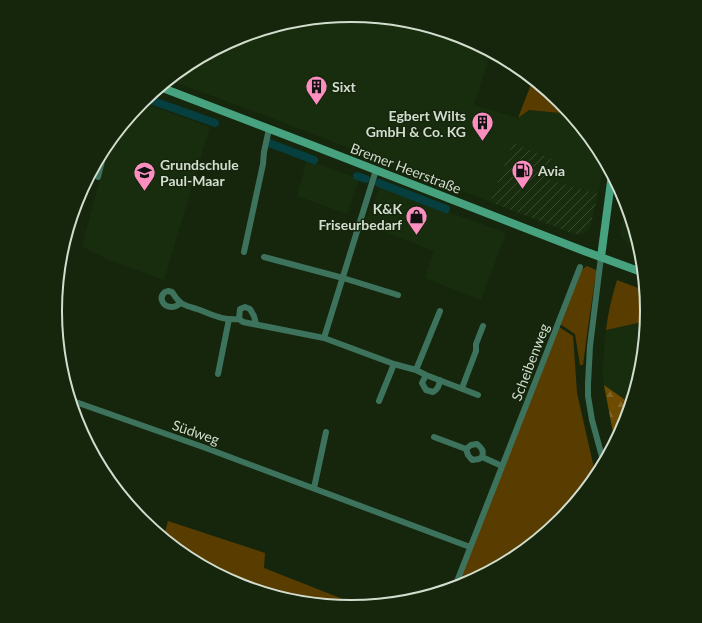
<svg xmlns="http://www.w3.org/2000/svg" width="702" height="623" font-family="Lato,sans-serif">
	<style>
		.built { fill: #182d0e }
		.industrial { fill: url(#industrial-furrows) }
		.grass { fill: #593d00 }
		.forest { fill: url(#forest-firs) }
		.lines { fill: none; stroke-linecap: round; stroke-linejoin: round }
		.canal { stroke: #063f3f; stroke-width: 8 }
		.street { stroke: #3d735d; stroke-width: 6 }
		.secondary { stroke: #47a280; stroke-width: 8 }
		.labels { text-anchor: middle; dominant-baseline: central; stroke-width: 3; stroke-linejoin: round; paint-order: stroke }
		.poi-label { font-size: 14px; font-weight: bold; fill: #d2ddce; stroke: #15260d; text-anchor: start }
		.street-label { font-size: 14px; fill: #d2ddce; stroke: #15260d }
		.rim { fill: none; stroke: #d2ddce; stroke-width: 2 }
	</style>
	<defs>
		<pattern id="industrial-furrows" width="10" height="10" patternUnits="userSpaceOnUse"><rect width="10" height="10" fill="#182d0e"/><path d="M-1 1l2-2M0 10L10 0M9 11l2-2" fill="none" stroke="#394b30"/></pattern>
		<pattern id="forest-firs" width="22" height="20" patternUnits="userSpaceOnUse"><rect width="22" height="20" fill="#6d4c02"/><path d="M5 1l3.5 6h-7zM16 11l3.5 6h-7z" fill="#816526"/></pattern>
	</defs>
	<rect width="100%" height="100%" fill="#15260d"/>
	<path class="built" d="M351,15L409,21L465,38L491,52L474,105L518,118L529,110L571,114L598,147L605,161L598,194L550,180L513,143L490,202L482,198L444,185L277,120L172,81L175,74L186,65L238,37L293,21Z
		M141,102L210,127L164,280L106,259L82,246L111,138Z
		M307,160L359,179L347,214L297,196Z
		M380,187L506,233L481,300L425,278L434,251L364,224Z
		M625,199L641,250L633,247L620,236Z
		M647,321L642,370L631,404L604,385L602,371L606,330Z"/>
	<path class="industrial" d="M513,143L554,160L550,180L598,194L590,227L586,232L580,235L574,234L490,202Z"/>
	<path class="grass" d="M533,79L561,102L571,114L529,110L518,118Z
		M587,266L598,271L595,280L589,320L583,365H580L575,334L560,324L581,270Z
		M617,280L646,291L647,312V321L606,330C608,313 612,296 617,280Z
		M559,327L573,336L577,393L594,468V481L560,521L516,558L464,586L457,588Z
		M168,521L265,553L264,568L363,607L351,608L293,602L237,585L186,558L163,539Z"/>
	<path class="forest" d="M604,385L631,404L625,425L615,443Z"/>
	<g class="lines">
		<path class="canal" d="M145,98L215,123
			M269,143L314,160
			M357,176L366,179
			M379,183L446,209"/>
		<path class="street" d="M98,177L106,145
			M244,252L263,164L264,152L269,129
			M264,257L343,278L398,295
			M601,257L590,346L588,384V396L592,420L604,464
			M181,303C178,305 175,307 172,307C163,307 158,298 165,292L168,291L172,292C175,296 176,299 180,302C184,306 192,307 197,309C211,314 223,321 239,319
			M256,324L254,316L250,309L245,307L240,309L239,319L243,322L324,338L394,364L416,370L426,375L478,395
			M324,338L376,170
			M416,370L440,311
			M218,374L229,319
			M426,375L422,383L426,390L433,392C438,389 439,386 440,380
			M462,388L476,351V344L483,326
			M70,400L203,447L470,547
			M379,401L394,364
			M434,437L466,449
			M482,457L479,459L472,460L468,455L466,449L471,445L477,444C482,448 484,451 482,457L502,466
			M314,488L326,432
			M454,589L543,362L580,267"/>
		<path class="secondary" d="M160,87L314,146L584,251L644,273
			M601,257L612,174"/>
	</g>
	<defs>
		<symbol id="building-pin" viewBox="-11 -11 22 30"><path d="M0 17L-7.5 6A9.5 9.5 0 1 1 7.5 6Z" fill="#fd8ec0" stroke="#15260d"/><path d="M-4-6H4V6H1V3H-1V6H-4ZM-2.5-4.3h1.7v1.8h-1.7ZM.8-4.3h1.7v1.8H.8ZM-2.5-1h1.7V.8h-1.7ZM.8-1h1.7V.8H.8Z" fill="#111"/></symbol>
		<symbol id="fuel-pin" viewBox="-11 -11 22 30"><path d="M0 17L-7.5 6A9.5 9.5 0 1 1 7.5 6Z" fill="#fd8ec0" stroke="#15260d"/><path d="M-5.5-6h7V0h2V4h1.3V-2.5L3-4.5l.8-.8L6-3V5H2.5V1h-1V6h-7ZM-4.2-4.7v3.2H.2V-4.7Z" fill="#111"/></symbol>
		<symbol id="school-pin" viewBox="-11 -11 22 30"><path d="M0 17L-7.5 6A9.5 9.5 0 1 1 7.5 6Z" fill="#fd8ec0" stroke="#15260d"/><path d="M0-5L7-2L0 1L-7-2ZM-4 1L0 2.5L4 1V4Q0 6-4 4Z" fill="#111"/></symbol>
		<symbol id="shop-pin" viewBox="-11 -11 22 30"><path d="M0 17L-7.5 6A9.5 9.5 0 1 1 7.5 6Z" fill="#fd8ec0" stroke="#15260d"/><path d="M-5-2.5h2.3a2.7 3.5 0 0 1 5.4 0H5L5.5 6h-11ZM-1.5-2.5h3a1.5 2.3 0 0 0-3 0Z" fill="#111"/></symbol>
	</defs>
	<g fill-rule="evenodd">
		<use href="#building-pin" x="304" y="74" width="25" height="34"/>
		<use href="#building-pin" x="470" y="110" width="25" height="34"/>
		<use href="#fuel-pin" x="510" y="158" width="25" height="34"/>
		<use href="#school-pin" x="132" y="160" width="25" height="34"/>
		<use href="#shop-pin" x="404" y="204" width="25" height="34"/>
	</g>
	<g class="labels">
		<g class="poi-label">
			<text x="332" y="86">Sixt</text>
			<text x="466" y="115" text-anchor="end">Egbert Wilts<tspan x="466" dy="16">GmbH &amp; Co. KG</tspan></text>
			<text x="160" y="164">Grundschule<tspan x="160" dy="16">Paul-Maar</tspan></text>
			<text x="538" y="170">Avia</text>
			<text x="402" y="208" text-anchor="end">K&amp;K<tspan x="402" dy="16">Friseurbedarf</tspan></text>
		</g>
		<g class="street-label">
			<text transform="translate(406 168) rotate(21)">Bremer Heerstraße</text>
			<text transform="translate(530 362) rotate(-69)">Scheibenweg</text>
			<text transform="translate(196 432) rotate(19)">Südweg</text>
		</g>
	</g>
	<path d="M0 0H702V623H0ZM62 311a289 289 0 1 1 578 0a289 289 0 1 1-578 0Z" fill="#15260d" fill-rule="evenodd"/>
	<path class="rim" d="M62 311a289 289 0 1 1 578 0a289 289 0 1 1-578 0Z"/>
</svg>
